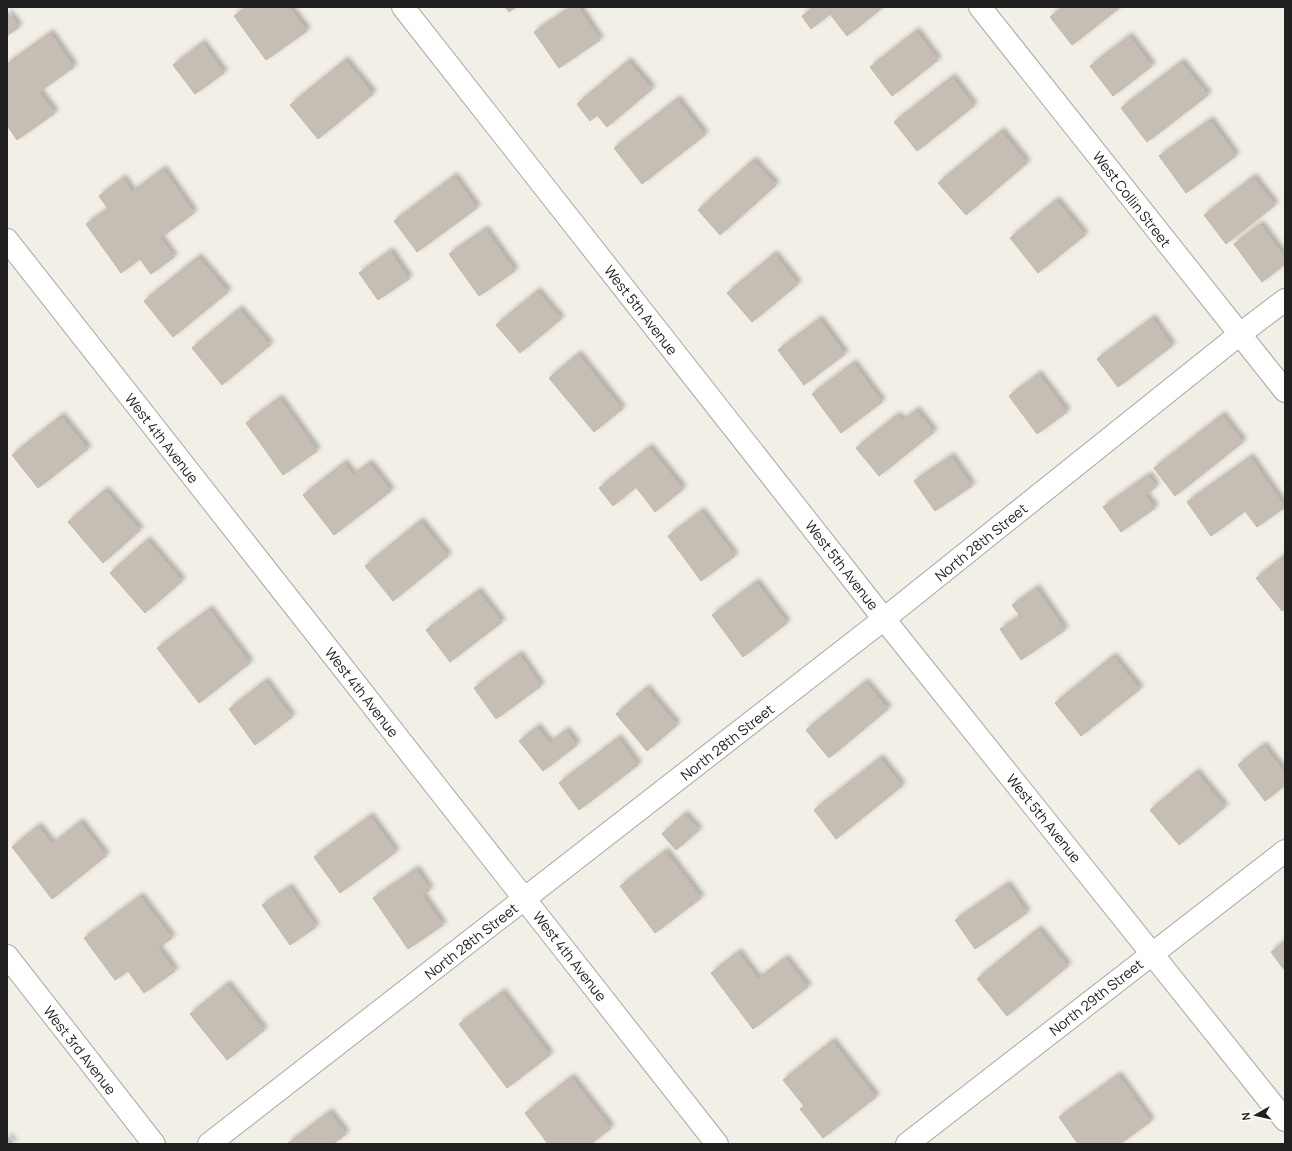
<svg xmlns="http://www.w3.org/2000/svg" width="1292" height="1151" font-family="Manrope,sans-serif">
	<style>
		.building { fill: #c6beb5; stroke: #c4b7a7; filter: url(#shadow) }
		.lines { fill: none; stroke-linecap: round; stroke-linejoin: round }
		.street-casing { stroke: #a7a7a7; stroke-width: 24 }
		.street { stroke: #fff; stroke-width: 22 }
		.labels { text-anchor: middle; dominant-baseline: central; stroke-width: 3.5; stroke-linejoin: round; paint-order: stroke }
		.street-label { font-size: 14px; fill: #202020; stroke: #fff }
	</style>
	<defs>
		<filter id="shadow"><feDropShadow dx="3.5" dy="-3.5" stdDeviation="2" flood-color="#0004"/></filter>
	</defs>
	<rect width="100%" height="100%" fill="#f1efe6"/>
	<path class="building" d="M247,7H289L307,31L266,60L234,16Z
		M505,7H516L509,12Z
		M571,7H578L600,40L559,68L534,32Z
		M814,7H883L847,36L830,14L811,29L802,16Z
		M1063,7H1117L1119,8L1072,45L1050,17Z
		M7,12L19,27L7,36Z
		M916,31L938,60L892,96L870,67Z
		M50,33L74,67L39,92L55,113L17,140L7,125V64Z
		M1129,36L1152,66L1113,96L1090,66Z
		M202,43L224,73L195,94L173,65Z
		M345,60L373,94L318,139L290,105Z
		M628,61L652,89L607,127L597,115L590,121L577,104Z
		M1181,62L1208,95L1147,142L1121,108Z
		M952,77L974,106L917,151L894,122Z
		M677,99L705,135L642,184L614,148Z
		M1210,120L1236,156L1186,193L1159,156Z
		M1001,131L1027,163L966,215L938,183Z
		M753,160L776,185L720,235L698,210Z
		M163,169L194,213L160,238L174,257L151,274L140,259L121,273L86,224L108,209L99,196L123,178L132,192Z
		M454,176L477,208L417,252L394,221Z
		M1253,177L1275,205L1226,244L1204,215Z
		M1056,200L1085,235L1038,273L1010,238Z
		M1260,224L1285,258V264L1262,282L1234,244Z
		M485,229L515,271L479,296L449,254Z
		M390,251L409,279L378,300L359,273Z
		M774,254L798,284L752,322L727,293Z
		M198,257L228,292L173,337L144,301Z
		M537,291L561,319L520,353L496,325Z
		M239,309L270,345L222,385L192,348Z
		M1152,318L1172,346L1118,387L1097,359Z
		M819,319L845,354L804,385L778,350Z
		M578,354L622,409L594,432L549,378Z
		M853,363L882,402L841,433L812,394Z
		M1038,374L1067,412L1037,434L1009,396Z
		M279,398L317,451L283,475L246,423Z
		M916,410L934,432L879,476L856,448L897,415L902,421Z
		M1222,415L1243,442L1175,496L1154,468Z
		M61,416L88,449L38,488L12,455Z
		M649,447L683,489L655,512L636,487L613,506L599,488Z
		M951,456L972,486L935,511L914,481Z
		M1250,457L1285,507L1257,527L1245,511L1211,536L1187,502Z
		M344,463L353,475L369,463L391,491L334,535L303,495Z
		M1148,475L1156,487L1145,495L1155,508L1121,532L1103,507Z
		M105,490L140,530L103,563L68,522Z
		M701,511L735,556L701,581L668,536Z
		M420,521L448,556L393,601L365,566Z
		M147,540L182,581L145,613L110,573Z
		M1285,555V609L1282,611L1256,578Z
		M756,582L787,623L743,657L712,615Z
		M1036,588L1065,630L1021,660L1000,629L1020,616L1012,605Z
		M478,591L502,622L450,662L426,630Z
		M209,609L250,663L199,703L157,648Z
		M519,654L541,686L496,719L474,688Z
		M1113,656L1140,689L1081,736L1055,703Z
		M265,681L292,717L255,745L229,709Z
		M865,682L888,709L829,758L806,730Z
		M646,688L677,725L647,751L616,714Z
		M537,727L550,743L566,730L577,745L543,771L519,741Z
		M618,738L638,765L579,810L559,783Z
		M1263,745L1285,773V785L1265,801L1238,765Z
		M880,758L902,786L836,839L814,810Z
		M1196,772L1225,807L1179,845L1150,810Z
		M684,814L699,830L676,850L662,834Z
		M370,816L396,852L340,893L314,857Z
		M80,822L106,856L52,899L12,847L38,826L52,844Z
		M665,851L701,898L655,933L620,886Z
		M416,869L430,890L422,895L443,925L408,949L373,898Z
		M1007,884L1027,913L975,949L955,920Z
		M289,887L316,927L290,945L262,905Z
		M140,896L172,938L158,948L175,971L144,993L128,971L115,980L84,938Z
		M1038,929L1068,966L1007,1016L977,979Z
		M1285,941V971L1271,952Z
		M738,952L758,979L785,958L808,987L753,1029L711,973Z
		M227,984L264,1030L227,1060L190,1014Z
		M502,992L550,1055L507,1088L459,1024Z
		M832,1041L876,1097L823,1138L800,1109L804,1106L783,1080Z
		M1118,1075L1151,1121L1120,1144H1078L1059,1117Z
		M571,1077L611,1128L591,1144H548L525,1113Z
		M329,1112L346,1134L333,1144H287Z
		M7,1136L14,1144H7Z"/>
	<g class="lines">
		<defs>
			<path id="street" d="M403,7L884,619L1285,1120
				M980,7L1285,391
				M7,240L717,1144
				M7,956L154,1144
				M209,1144L884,619L1240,334L1285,300
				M907,1144L1285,851"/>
		</defs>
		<use href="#street" class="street-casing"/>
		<use href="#street" class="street"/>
	</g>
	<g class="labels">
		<g class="street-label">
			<text transform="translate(1132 199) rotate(52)">West Collin Street</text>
			<text transform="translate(641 310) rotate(52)">West 5th Avenue</text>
			<text transform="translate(162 438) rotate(52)">West 4th Avenue</text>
			<text transform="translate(981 542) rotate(-39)">North 28th Street</text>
			<text transform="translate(842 565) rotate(52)">West 5th Avenue</text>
			<text transform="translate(362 692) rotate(52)">West 4th Avenue</text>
			<text transform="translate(727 742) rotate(-38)">North 28th Street</text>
			<text transform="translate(1044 818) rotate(51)">West 5th Avenue</text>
			<text transform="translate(471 941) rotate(-38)">North 28th Street</text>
			<text transform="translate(570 956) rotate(52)">West 4th Avenue</text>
			<text transform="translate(1096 997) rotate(-38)">North 29th Street</text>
			<text transform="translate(80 1050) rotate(52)">West 3rd Avenue</text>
		</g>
	</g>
	<rect width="1292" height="1151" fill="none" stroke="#202020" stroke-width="16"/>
	<g transform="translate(1256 1115) rotate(262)" stroke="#ffffff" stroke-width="3" paint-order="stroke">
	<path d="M0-3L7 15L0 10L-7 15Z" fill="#202020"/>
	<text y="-6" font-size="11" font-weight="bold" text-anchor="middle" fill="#202020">N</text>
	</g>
</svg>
